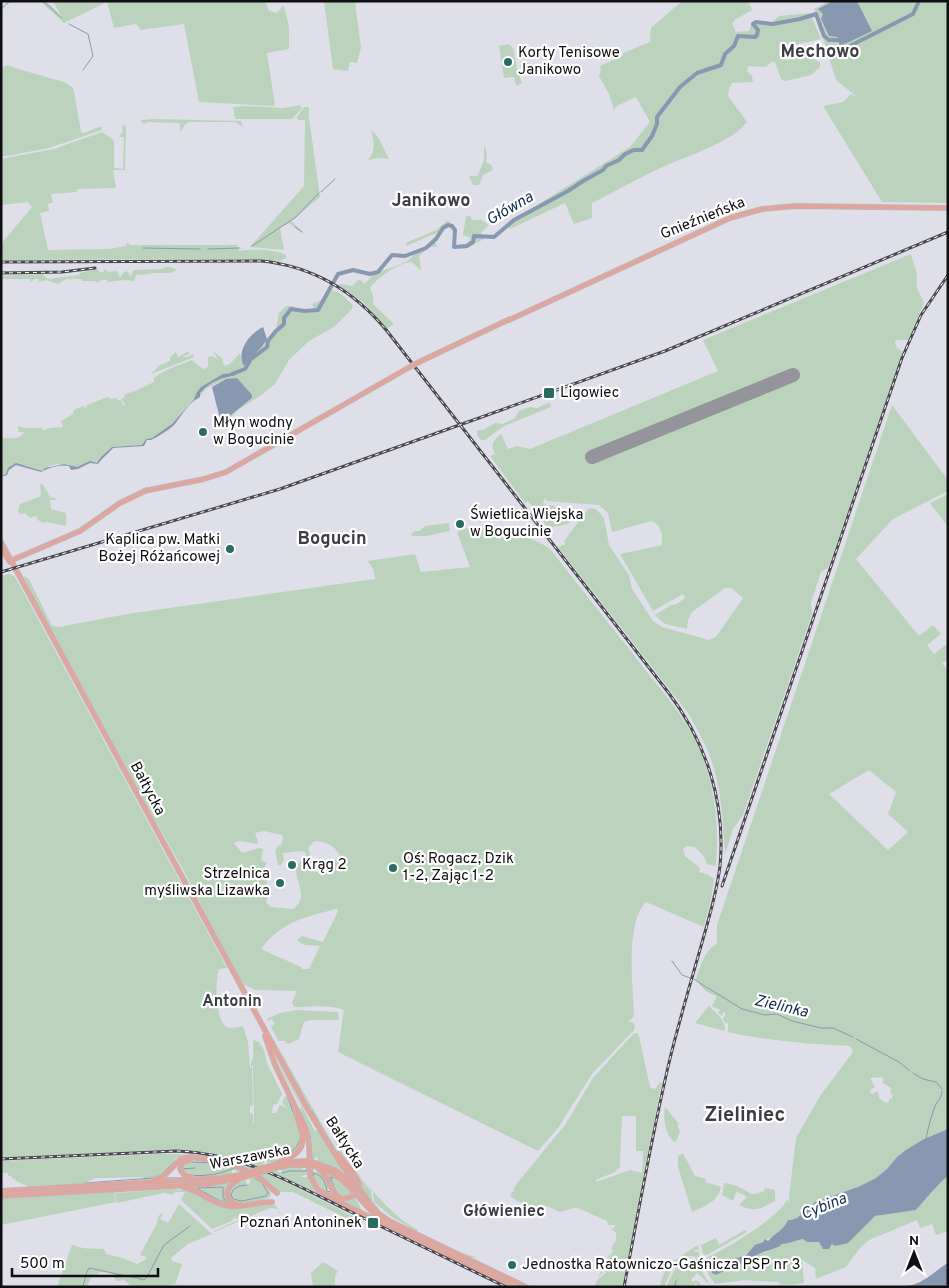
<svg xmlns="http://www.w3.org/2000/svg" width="949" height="1288" font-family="Overpass,sans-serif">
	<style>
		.green { fill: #bbd3bd; fill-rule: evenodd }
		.water { fill: #8898b0 }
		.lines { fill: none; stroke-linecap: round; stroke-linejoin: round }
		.stream { stroke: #8898b0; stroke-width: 1 }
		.river { stroke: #8898b0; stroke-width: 4 }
		.runway { stroke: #94949b; stroke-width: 14 }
		.major-casing { stroke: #bcbcbd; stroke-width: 6 }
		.major { stroke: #dfa59f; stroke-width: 4.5 }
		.rail-casing { stroke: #49494e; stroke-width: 3 }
		.rail { stroke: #fff; stroke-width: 1; stroke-dasharray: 4; stroke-linecap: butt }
		.major-bridge-casing { stroke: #bcbcbd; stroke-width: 6; stroke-linecap: butt }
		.major-bridge { stroke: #dfa59f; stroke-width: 4.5 }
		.poi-dot { fill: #296d60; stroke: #fff; stroke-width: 2 }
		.labels { text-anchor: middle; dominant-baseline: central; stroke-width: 4.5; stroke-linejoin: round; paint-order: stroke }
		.poi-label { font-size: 15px; fill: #0f0f12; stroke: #fff; text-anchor: start }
		.street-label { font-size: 15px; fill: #0f0f12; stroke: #fff }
		.water-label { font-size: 16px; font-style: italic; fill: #152e51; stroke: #fff }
		.neighbourhood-label { font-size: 16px; font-weight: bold; fill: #3d3e45; stroke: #fff }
		.quarter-label { font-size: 18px; font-weight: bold; fill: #3d3e45; stroke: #fff }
		.district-label { font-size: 20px; font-weight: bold; fill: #3d3e45; stroke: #fff }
	</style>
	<rect width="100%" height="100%" fill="#dedfe8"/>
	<path class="green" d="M40,1C50,1 57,13 63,19L53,1H261L266,3L269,11L277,13L282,7L284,6L289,27V49L267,53L275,106L199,102L184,24L141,30L136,24L114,28L107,2L64,23Z
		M324,1H355L361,48L357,63L350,62L348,71L333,69Z
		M682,1H744L749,3L752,10L736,19L732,23L736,32L749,31L752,22L771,23L779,16L810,13L821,39L786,47L780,51L779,56C787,59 792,56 800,56C807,55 814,59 820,62V67L811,75L785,81L781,79L775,62H771L766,67L748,66L747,71L752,76L753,82L732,83L729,88L728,96L747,122C731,143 689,155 665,166C640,177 616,191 592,203V218L574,224L565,203L510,229L507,224L630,147L650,122L636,97L617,106L614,110L609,94L599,76L601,70L600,66L623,56V53L650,42L651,28Z
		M829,1H948V203L882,202L823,106L843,102L851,94L857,97L836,80L814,9Z
		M509,44L513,48L517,69L522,83L516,86L514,77L504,78L499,46Z
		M8,65L18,69L64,82L72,87L74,91L81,132L84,133L101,126L102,130L49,148L1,157V68Z
		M300,105L302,108L292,119H235L233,107L244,106L283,108Z
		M304,107H309V117L320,197L291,221L302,231V233L289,223L280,228L284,250L250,247L304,186L305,120H298L297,117Z
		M154,119L241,121L243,127L235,122H189C184,124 183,130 178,134L180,132V124L178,123L146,122L145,124L141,122L142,120Z
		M124,125L126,127L125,170H113L116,188L77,189V192L51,194L53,202L48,204L49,211L40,213L48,250L109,249L126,246L128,242L129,245H238L237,247L242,248L239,249V251C250,249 277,249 286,255V258L278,262L239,259L1,260V244L32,207L28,202L1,205V159L54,149L102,132L112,139L114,142V168L123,169L124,137H119L123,131L122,126Z
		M371,129L378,137L389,159L378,158L368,160C376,150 374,142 371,129Z
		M484,145L487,154L486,162L491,165L493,170L483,175L479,185H473L469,176H477L478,175L484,160Z
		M466,216H470L473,220H481L489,225L481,233L484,239L464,249L453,247V231L450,227L444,229L435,242L437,247H429L419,256L421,269L420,270L412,262C399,262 377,278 370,288L374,298L373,304L394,324L387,329L363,302L338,285L341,284L352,286L358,280H360L365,284C377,266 402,269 413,256V252C423,248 435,244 439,232L406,246V243L436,230L448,220L456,231L455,245L465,246L471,238L463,235Z
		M911,254L917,274V288L924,303L908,340H897L895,342C895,347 899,350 903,352L828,568L821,572L811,603L812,614L743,815L733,829L725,854C723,825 722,794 713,765C707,747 698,730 688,713L558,547L566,544L564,541L589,508L596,509L604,518L609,545L629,575L632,589L653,621L662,627L709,640L716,637L743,598L731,588H725L692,612L688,620L687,629L665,624L655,615L671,605L677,604L685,598L683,594L653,611L620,554L662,545V534L658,525L652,521L612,532L608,513L599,505L547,501L545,498L543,503L547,506L553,505L559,511L570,507L574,517L568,524L548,528L528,501L525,503L490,456L495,454C490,444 493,441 501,434L508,449L517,446L530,449L718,371L703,340Z
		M164,267H170L177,270L170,273H152L150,274L136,275L134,281L125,280L108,282L107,280H102L96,283L95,281H82L81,279H75L74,278L70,280L68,278L58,284L46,280L39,282V279H34L31,282L30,279H1V276L42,274L48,279L79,275L80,273L97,269L100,272H103L105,269L107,270V272L117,271L120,278L123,273L127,271L131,277L133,270C143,270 152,269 163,269Z
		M330,289L341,294L353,305L352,309L334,327L309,341L289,360L275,384L260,396L238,410L232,416L222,423L237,409L248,402L253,396L226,379L205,389L199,398L196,400L195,397C182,411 166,437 146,439L142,445L113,447L101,457L97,463C85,462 86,465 77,467C72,468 70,464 65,464C58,463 46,466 42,471C28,467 13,457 6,474L1,476V438C10,438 21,440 24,432H18V426L25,428H42L43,431L49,428L63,427L61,421L73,414L74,410L83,406L86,408L87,405L105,398L109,397L110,399L117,398L118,400H121L123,406L125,404L121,399L124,398L125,394C135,392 145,386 154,382V378C165,369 180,365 192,360L203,369L208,367V357L212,356L218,360L213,351L222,358L224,366L230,364L240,353L242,365H244L252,355L264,346L276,328L279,313L286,306H293L294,308L315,310L312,304L324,299Z
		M189,351V354L182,357H187L193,354L194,357L151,374L160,365L170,361V357L176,352L178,357Z
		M550,402L551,407L504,426L485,440H481L477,435V430H483L495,423L503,424L515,418L519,411L530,407L537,408Z
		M892,405L948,480V491L893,519L856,559L919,636L933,625L941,634L927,645L934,654L948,643V659L942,663L948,671V1129L924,1139L897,1157L887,1169L876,1178L858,1187L815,1202L797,1218L790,1221L788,1220C786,1228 777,1231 774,1236L759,1243L743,1256L719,1264H706L712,1267V1273L746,1262L756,1255L771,1250L775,1247L792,1240L803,1239L807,1242H819L822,1247H831L832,1244L835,1246L848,1241L875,1216L916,1210C927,1199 936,1186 948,1176V1231L936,1235L932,1224L920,1228L917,1220L869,1240L860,1248L846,1267L816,1279L815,1268L802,1260L804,1283C796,1285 787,1285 779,1284V1282L744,1280L715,1284L708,1274L704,1262L707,1258H706C724,1250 782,1216 788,1198V1204L790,1199L789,1197L796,1138L820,1096L853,1052L850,1046C808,1044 768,1041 728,1032V1022L726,1024L723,1019L726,1014L723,1012L722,1016L718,1013L720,1010L712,1006L717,996C707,994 701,987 696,979C701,966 704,950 717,944V925ZM869,770L896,792L888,814L908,832L888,850L829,794ZM883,1077V1083L891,1088L890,1093L893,1095L892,1098L889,1099V1102L886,1103L879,1098L878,1091L872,1094L870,1092L871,1089L875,1087L870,1078Z
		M40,484L43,485L50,497L55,498L57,500H50L51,509L66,513V526L46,522L43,523L38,520L36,516L30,518L25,513L20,514L18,510L20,504L39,497L41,495Z
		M948,494V527L930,503Z
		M449,523L450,531L427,536H412L411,534L415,531H420L425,526Z
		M476,527C501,529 530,534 551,550C578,585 606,620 633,654C651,678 672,701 688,727C713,768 720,818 716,866L707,864L705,858L695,847L687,846L683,849L685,856L700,868L699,872L707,874L714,879L711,899L704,927L646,902C625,923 633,987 634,1016L628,1022H632L635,1025L634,1030L592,1074L558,1128L538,1151L338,1052L343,1015L344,1010C329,1004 310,1007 294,1007L292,1003L297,991L255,990L245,985L232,968L186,875L110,740L23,577L24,576L29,579L52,626L59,627L127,614L375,579L374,571L368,561L415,554L421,572L470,567L457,532L467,528ZM264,831L282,835L283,838L281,845L278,846L275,850L278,865H281L284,860L283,853L302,851L306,853L305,859C288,866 301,882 301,895C301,901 298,905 293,909L271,907L266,902L269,893L264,868L267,863L261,860L263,849L259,848L242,853L234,843L239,841L257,844L258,842L255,833ZM317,841C328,843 336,846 341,858L331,861L323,874L314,871C315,863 310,856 308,848L313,842ZM336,909H338L337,913L323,942L302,936L298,939L297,941L305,945L320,946L309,969H302L301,967L261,949C281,922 305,917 336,909Z
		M9,574L14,576L19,584L227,968L219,969C215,980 215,1022 227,1027C232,1029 238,1027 243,1026L248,1042L250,1067H252L253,1106H250V1113L253,1114V1124L254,1123L253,1066H251V1060L253,1059V1040L259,1042L264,1050L267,1063L282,1094L277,1104L273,1105L272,1113H276L280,1105L287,1108L282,1102L286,1095L287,1094L301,1130L302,1138L299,1150L283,1160L268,1164L267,1160L264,1161L263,1165L281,1173L282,1169L302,1167L303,1170L308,1168V1174L300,1177H309L315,1188L320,1193L369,1218L372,1221L273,1173L244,1161L212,1153L189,1150H160L1,1158V576Z
		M709,1006C716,1013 726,1020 725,1031L695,1023Z
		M297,1010L338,1012L339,1020H310L304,1022L299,1039L288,1044L285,1041H278L271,1026L275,1024L272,1019L268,1021L267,1019L280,1013Z
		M270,1033L328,1135L341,1156L371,1191L373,1205L343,1164L340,1155L332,1145L302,1097Z
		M634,1033H637L639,1036L650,1087L653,1089L656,1088L659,1083L662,1082L641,1187L640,1188H641L622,1287H594L598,1279L606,1273L603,1269L606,1262L601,1271L603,1272L598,1278L611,1251L609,1261L613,1251L611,1249L616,1240V1233L609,1227L612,1229L615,1227V1225H608L607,1221L578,1208H574L560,1212L547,1206L537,1209L517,1201L510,1196L512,1192H514V1188L518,1182L565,1125L593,1078ZM622,1116H636V1151H643L642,1173L630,1170L596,1182V1180L615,1172L620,1167Z
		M269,1045L315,1131L318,1130L350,1179L335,1168L318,1161L317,1157L311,1160V1145L299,1109L301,1108V1107L271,1051Z
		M665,1107L679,1124L677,1125L680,1131L676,1142L673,1141C665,1133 663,1118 665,1107Z
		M331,1137L343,1153V1155C363,1179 390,1216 418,1230L417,1233L456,1251L476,1257C465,1260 428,1238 415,1232H417L416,1231L392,1217L374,1202L373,1192L342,1155Z
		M683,1153L695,1176L706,1179L705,1182L721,1187C718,1202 704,1207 692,1212L678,1167V1156Z
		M160,1154C180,1154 199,1154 218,1158C266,1168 317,1199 362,1221L363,1223L360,1225L293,1192H276C259,1172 231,1161 206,1158C197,1157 187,1159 178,1159L175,1158L176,1162C166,1172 159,1178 144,1180L143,1177L96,1178L82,1184L53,1187H29L14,1180L16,1179L15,1178L13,1179L11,1176H8V1173H2L1,1161Z
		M189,1161L211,1162L214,1165L212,1169L216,1171L215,1165L218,1163C236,1166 262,1176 271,1193L270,1197C257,1204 242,1206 229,1198L228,1189C234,1184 237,1181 245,1179L247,1185L250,1183V1178L234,1170H232V1174L230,1175C215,1176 194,1181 182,1171L184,1164Z
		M311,1169L315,1173L318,1170L321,1172L330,1188L327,1189L328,1191L333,1190L334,1187H332L326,1172C346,1183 353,1193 363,1212C343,1202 315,1195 311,1169Z
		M231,1182L226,1188L225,1193L232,1204L219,1203L188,1187Z
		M724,1183C729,1184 736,1185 741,1188C754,1194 748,1197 764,1191L765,1188L775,1190V1201C759,1209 756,1213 739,1205L747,1197L740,1193L736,1192L733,1201L722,1195Z
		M170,1189L189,1190L218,1206L231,1209L271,1203L276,1206L281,1213L278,1215L280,1213L278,1209L270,1208L214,1232V1231L241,1219V1217L236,1219L234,1217L232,1221L212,1229L181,1200L185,1192H175L173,1195L164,1193L117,1203L115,1193Z
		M110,1192H114L116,1202L1,1225V1199L4,1198Z
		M179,1204L212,1234L188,1244L171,1258L172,1261L182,1264L175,1284L169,1285L168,1287H131L125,1280L116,1281L113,1274L101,1272L91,1277L87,1287H57L72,1245C85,1250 91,1248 104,1249L106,1254L123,1258L137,1264L145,1260L147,1257L140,1255L157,1223L158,1217L161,1213L163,1214L160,1219L168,1223Z
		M745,1230L747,1232L707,1255L703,1254L701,1245L716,1238L719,1245Z
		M698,1245L699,1250H694L695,1252L699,1251L700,1260L693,1262L691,1265L698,1271L701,1270L710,1285L697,1273L691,1280L693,1282L696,1280L701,1284L700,1287H695L697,1285L696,1283L693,1287H666L677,1265L685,1259L699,1258C678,1249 671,1271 664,1287H660C662,1265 681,1256 698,1245Z
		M323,1262L338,1271C334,1275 335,1281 335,1287H313L311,1273Z"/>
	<path class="water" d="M833,1H857L872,31L845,44L837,37L829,36L821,19L823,14L818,9Z
		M263,327L267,339C262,350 252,354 245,365H243C237,350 249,334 263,327Z
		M235,373L236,375C221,378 211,381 200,393V397C189,402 182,415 175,424C169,430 159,436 151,440H147L144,446L113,448C108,454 102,458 98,464L90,463L78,469L71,470L69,466C60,464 48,468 41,472L16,465L9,470L7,475L1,477V476L6,474L8,468L16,463L42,471L45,468L64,464L77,467L90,461L97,463L101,457L112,447L142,445L146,439L152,438L172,424L194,399L197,392L201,387L223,374Z
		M237,378L252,395V398L221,423L212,387L226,379Z
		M948,1129V1176C936,1186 927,1198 916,1210L875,1216L848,1243L835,1246L832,1244L829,1249H823L819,1242H807L803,1239C797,1240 787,1244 782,1244C776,1250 765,1250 757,1255C754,1256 753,1259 750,1260C746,1263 743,1262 740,1265H735L716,1275L712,1273L711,1267L705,1262L707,1261L713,1264H719L746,1255L755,1245L763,1242L765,1239L768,1241C776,1232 783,1231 788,1220H791L797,1218L815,1202L858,1187L876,1178L887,1169L897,1157L906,1150L924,1139Z
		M948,1263V1287H887C894,1285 900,1287 907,1286C924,1284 934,1271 948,1263Z"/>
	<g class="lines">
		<path class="stream" d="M43,1L62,18
			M1,9L10,1
			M69,24L88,34L93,56L83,70
			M321,192L335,179
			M295,227L302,232
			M252,246L296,217L319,193
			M143,248L200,249
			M208,249L239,248
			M672,961L682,975L690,978
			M694,979L707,988
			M708,988L742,1009L765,1015L777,1014L792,1021L821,1028H833L853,1037
			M856,1039L899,1062L910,1071
			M913,1073L923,1079L936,1082L942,1089
			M288,1098L294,1114
			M312,1111L332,1145
			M302,1115L310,1136L312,1161
			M926,1139C928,1128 931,1117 935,1106C938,1101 942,1097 942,1091
			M267,1160C280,1156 296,1155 300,1139
			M192,1162L211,1163
			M218,1163L226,1165
			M312,1168L314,1179
			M182,1169L195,1168
			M282,1173L290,1171H307V1168
			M313,1173C323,1175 325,1182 327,1191L330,1192L335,1189L330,1177L334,1178
			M161,1175L175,1161
			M189,1175C203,1177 222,1174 234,1168
			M164,1178H182
			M85,1183L153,1178
			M247,1185L239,1186L233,1190L231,1195L233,1199L242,1201L266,1196L268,1193L262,1183L255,1178
			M197,1188L223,1187V1197L227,1203
			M198,1189L222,1202L223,1200
			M148,1275L164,1245L190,1226
			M137,1278L144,1280L147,1277
			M83,1287L86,1274L89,1268L136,1278
			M675,1287L676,1281"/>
		<path class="river" d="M232,374L245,369L251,359L267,347L268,341L275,332L284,324V318L291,309L304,311L318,310L338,274L353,270L370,274L378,272L392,255L405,256L426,248L436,239L443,228L448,225L452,226L455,230L454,247L467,246L473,242L474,236L494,237L514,220L568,191L583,181L603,170L606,166L619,160L625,154L634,150H642L652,136L657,124V117L680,87L697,73L721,65L725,54L734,46L738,36L755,37L757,35L758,30L753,24L756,22L773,24L800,19L816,14L824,36L829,40H839L842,44L840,49L842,50L913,14L919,1"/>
		<path class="runway" d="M592,457L793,375"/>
		<defs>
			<path id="major" d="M509,320L730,218L762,209L796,206L948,208
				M419,362L510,319
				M144,491L204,479L226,472L408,368
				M1,542L307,1108L341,1164L367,1199
				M1,548L10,562
				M10,561L80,531L120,503L147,490
				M265,1036L275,1065L306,1129L309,1145L310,1176L318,1190L347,1206L514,1287
				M338,1154L349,1168
				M190,1160L182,1163L180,1169L184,1175L193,1178
				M286,1162L306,1161
				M313,1162L335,1170L355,1186
				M273,1165C305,1152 308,1147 296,1114
				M313,1166C351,1175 356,1202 384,1222
				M275,1168L290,1165H306
				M319,1169C332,1178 331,1207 353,1196
				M153,1180L164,1176L181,1159L191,1157L224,1162L236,1166L259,1177L277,1193
				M238,1180C229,1185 224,1192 230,1201L240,1205
				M183,1187C199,1190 209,1202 224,1205C240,1209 256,1202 272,1202
				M1,1191L220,1178L239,1175
				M1,1196L208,1184L244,1177
				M365,1197L379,1214L391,1222L526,1287"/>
		</defs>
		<use href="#major" class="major-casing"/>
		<use href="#major" class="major"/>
		<defs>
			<path id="rail" d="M1,262L261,261C313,266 355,292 387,331L668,692C706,742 726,802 720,866C717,891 710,915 703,939C691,982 678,1024 668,1067C651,1140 638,1214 624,1287
				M1,273L62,272L95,268
				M1,572L280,489L465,423L665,351L948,232
				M722,886L902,358L921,315L948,275
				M1,1159L177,1151C242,1153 294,1184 351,1212C403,1237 454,1262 506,1287"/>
		</defs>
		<use href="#rail" class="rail-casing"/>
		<use href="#rail" class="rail"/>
		<defs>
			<path id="major-bridge" d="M408,368L419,362
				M306,1161L313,1162
				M306,1165L313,1166
				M349,1168C357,1177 364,1186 353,1196
				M239,1175L270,1166
				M244,1177L275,1168"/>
		</defs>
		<use href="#major-bridge" class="major-bridge-casing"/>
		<use href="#major-bridge" class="major-bridge"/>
	</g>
	<g class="poi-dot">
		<circle cx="508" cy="62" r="5"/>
		<rect x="543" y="387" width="12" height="12" rx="2.5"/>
		<circle cx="203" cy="432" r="5"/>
		<circle cx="460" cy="524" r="5"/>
		<circle cx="230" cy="549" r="5"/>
		<circle cx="292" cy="865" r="5"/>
		<circle cx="393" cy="868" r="5"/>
		<circle cx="280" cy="883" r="5"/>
		<rect x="367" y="1217" width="12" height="12" rx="2.5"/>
		<circle cx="512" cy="1265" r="5"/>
	</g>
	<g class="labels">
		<g class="poi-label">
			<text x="518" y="53">Korty Tenisowe<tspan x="518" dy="17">Janikowo</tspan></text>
			<text x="560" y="393">Ligowiec</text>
			<text x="213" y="423">Młyn wodny<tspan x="213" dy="17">w Bogucinie</tspan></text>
			<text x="470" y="515">Świetlica Wiejska<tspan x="470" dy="17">w Bogucinie</tspan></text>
			<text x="220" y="540" text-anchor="end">Kaplica pw. Matki<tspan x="220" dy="17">Bożej Różańcowej</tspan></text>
			<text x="403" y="859">Oś: Rogacz, Dzik<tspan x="403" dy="17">1-2, Zając 1-2</tspan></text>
			<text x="302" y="865">Krąg 2</text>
			<text x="270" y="874" text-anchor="end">Strzelnica<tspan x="270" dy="17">myśliwska Lizawka</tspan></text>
			<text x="362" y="1223" text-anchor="end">Poznań Antoninek</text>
			<text x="522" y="1265">Jednostka Ratowniczo-Gaśnicza PSP nr 3</text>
		</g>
		<g class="street-label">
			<text transform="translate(703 219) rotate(-22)">Gnieźnieńska</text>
			<text transform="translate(147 789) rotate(62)">Bałtycka</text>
			<text transform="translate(344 1143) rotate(57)">Bałtycka</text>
			<text transform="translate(250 1158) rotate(-11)">Warszawska</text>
		</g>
		<g class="water-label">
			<text transform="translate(510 209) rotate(-30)">Główna</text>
			<text transform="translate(781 1007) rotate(13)">Zielinka</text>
			<text transform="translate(824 1207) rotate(-22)">Cybina</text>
		</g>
		<g class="neighbourhood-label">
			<text x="232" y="1002">Antonin</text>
			<text x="504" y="1212">Główieniec</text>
		</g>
		<g class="quarter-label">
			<text x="820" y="52">Mechowo</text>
			<text x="431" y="201">Janikowo</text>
			<text x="332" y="539">Bogucin</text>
		</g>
		<g class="district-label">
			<text x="745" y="1116">Zieliniec</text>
		</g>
	</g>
	<rect width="949" height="1288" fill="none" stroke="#0f0f12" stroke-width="5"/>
	<g transform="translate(914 1253)" stroke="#ffffff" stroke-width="4" paint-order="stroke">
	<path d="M0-4L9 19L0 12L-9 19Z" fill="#0f0f12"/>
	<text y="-8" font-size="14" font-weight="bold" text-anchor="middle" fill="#0f0f12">N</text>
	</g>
	<path d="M12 1268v8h146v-8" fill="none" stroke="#0f0f12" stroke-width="2.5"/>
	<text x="20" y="1268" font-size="15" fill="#0f0f12" stroke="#ffffff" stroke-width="4" paint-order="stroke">500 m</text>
</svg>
